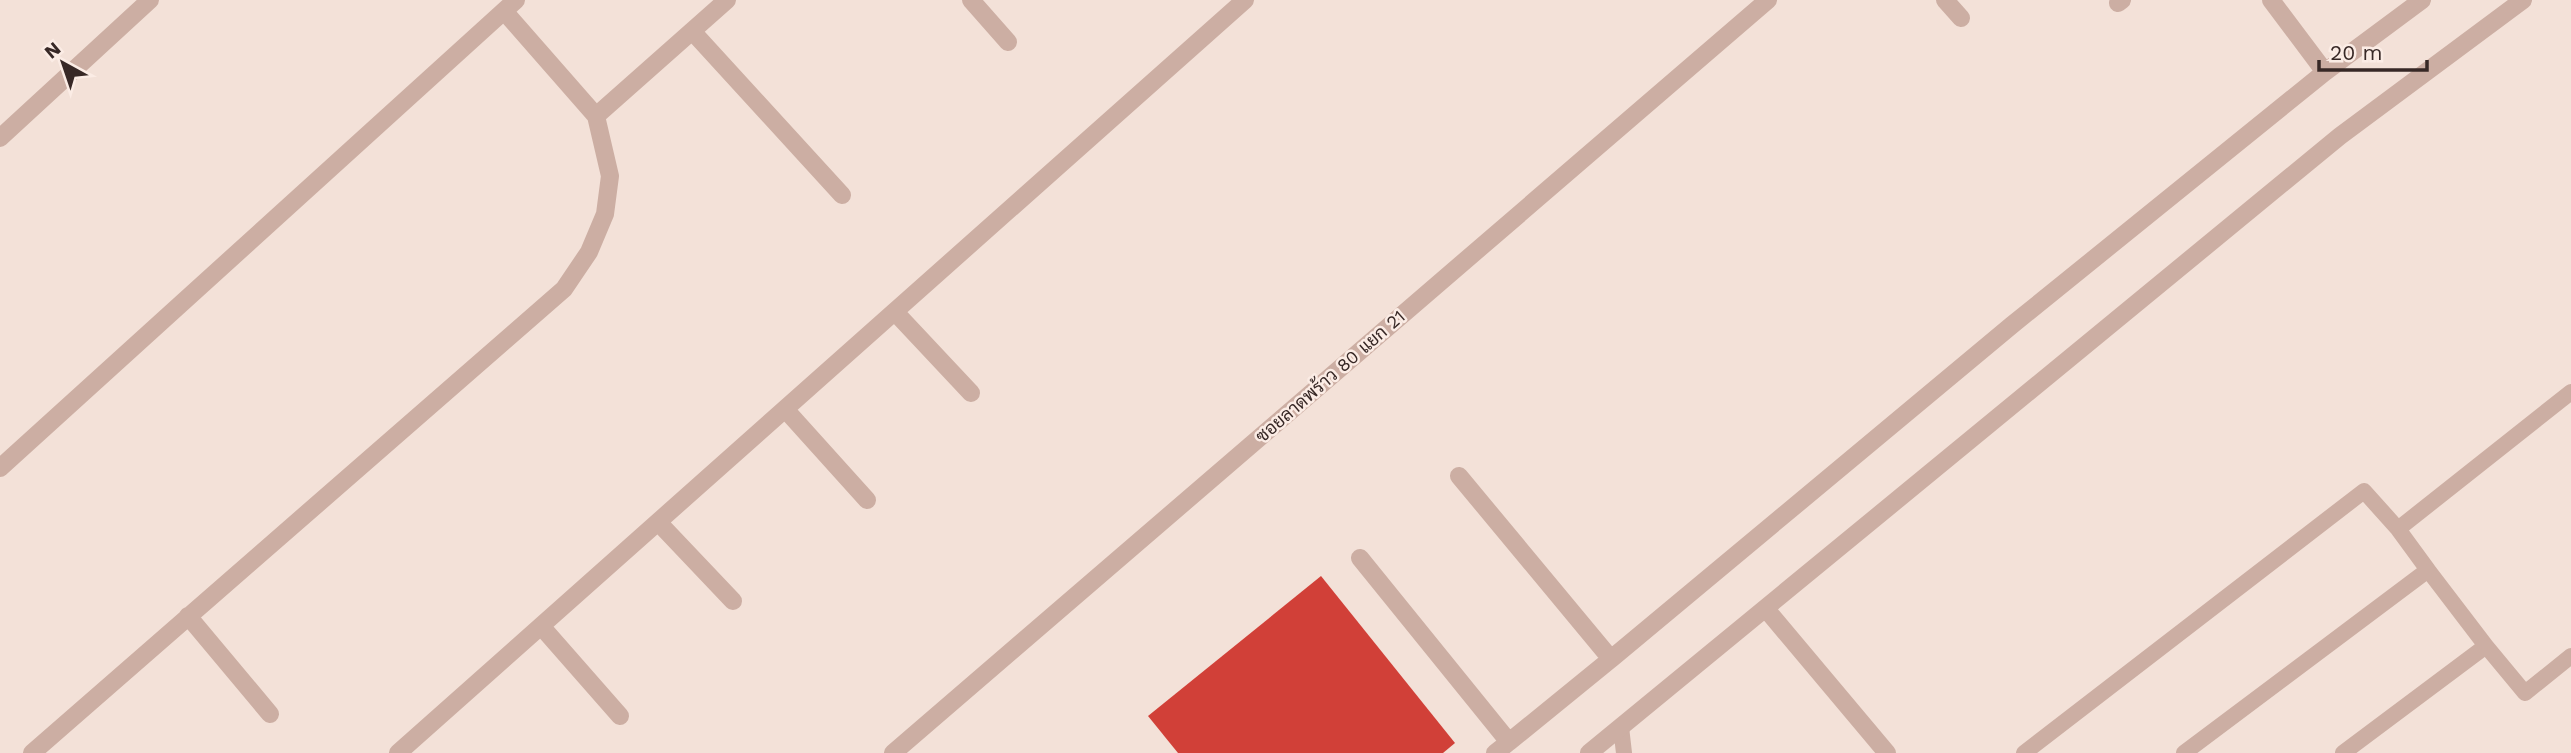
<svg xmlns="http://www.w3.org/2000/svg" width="2571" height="753" font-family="'Work Sans',Sarabun,sans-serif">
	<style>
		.building { fill: #d14038 }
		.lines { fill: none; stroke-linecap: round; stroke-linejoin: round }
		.lane { stroke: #ccaea3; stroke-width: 16 }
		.street { stroke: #ccaea3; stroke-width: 18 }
		.labels { text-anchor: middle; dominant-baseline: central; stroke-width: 5; stroke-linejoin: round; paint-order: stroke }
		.street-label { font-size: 18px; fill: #372826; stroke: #fbece5 }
	</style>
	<rect width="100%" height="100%" fill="#f3e1d8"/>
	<path class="building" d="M1321,576L1455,743L1443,753H1178L1148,716Z"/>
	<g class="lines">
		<path class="lane" d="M2428,570L2486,646
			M1621,727L1624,753
			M2024,753L2364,491L2398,529L2571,392
			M2184,753L2428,570L2398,529
			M2343,753L2486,646L2525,693L2571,656"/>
		<path class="street" d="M971,0L1008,42
			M1945,0L1961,18
			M2271,0L2325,72
			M2118,3L2122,0
			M692,31L842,195
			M596,116L727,0
			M0,138L150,0
			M895,312L971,393
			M785,409L867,500
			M0,468L516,0
			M1459,476L1611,659L1509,742
			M658,522L733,601
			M1360,558L1509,742L1495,753
			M1766,609L1887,753
			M188,616L270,714
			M541,626L620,716
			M1611,659L2012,325L2325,72L2422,0
			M32,753L564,289L589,252L605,214L610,176L596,116L504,11
			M398,753L1245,0
			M893,753L1768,0
			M1589,753L2340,136L2523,0"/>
	</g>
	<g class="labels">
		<g class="street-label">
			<text transform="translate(1330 376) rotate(-41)">ซอยลาดพร้าว 80 แยก 21</text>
		</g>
	</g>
	<g transform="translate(63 63) rotate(320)" stroke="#fbece5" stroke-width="5" paint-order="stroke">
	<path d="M0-5L12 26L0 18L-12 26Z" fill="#372826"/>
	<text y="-10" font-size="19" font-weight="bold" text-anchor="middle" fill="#372826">N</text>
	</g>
	<path d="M2319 60v10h108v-10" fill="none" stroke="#372826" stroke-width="3.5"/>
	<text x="2330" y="60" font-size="21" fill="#372826" stroke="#fbece5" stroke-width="5" paint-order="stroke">20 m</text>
</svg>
